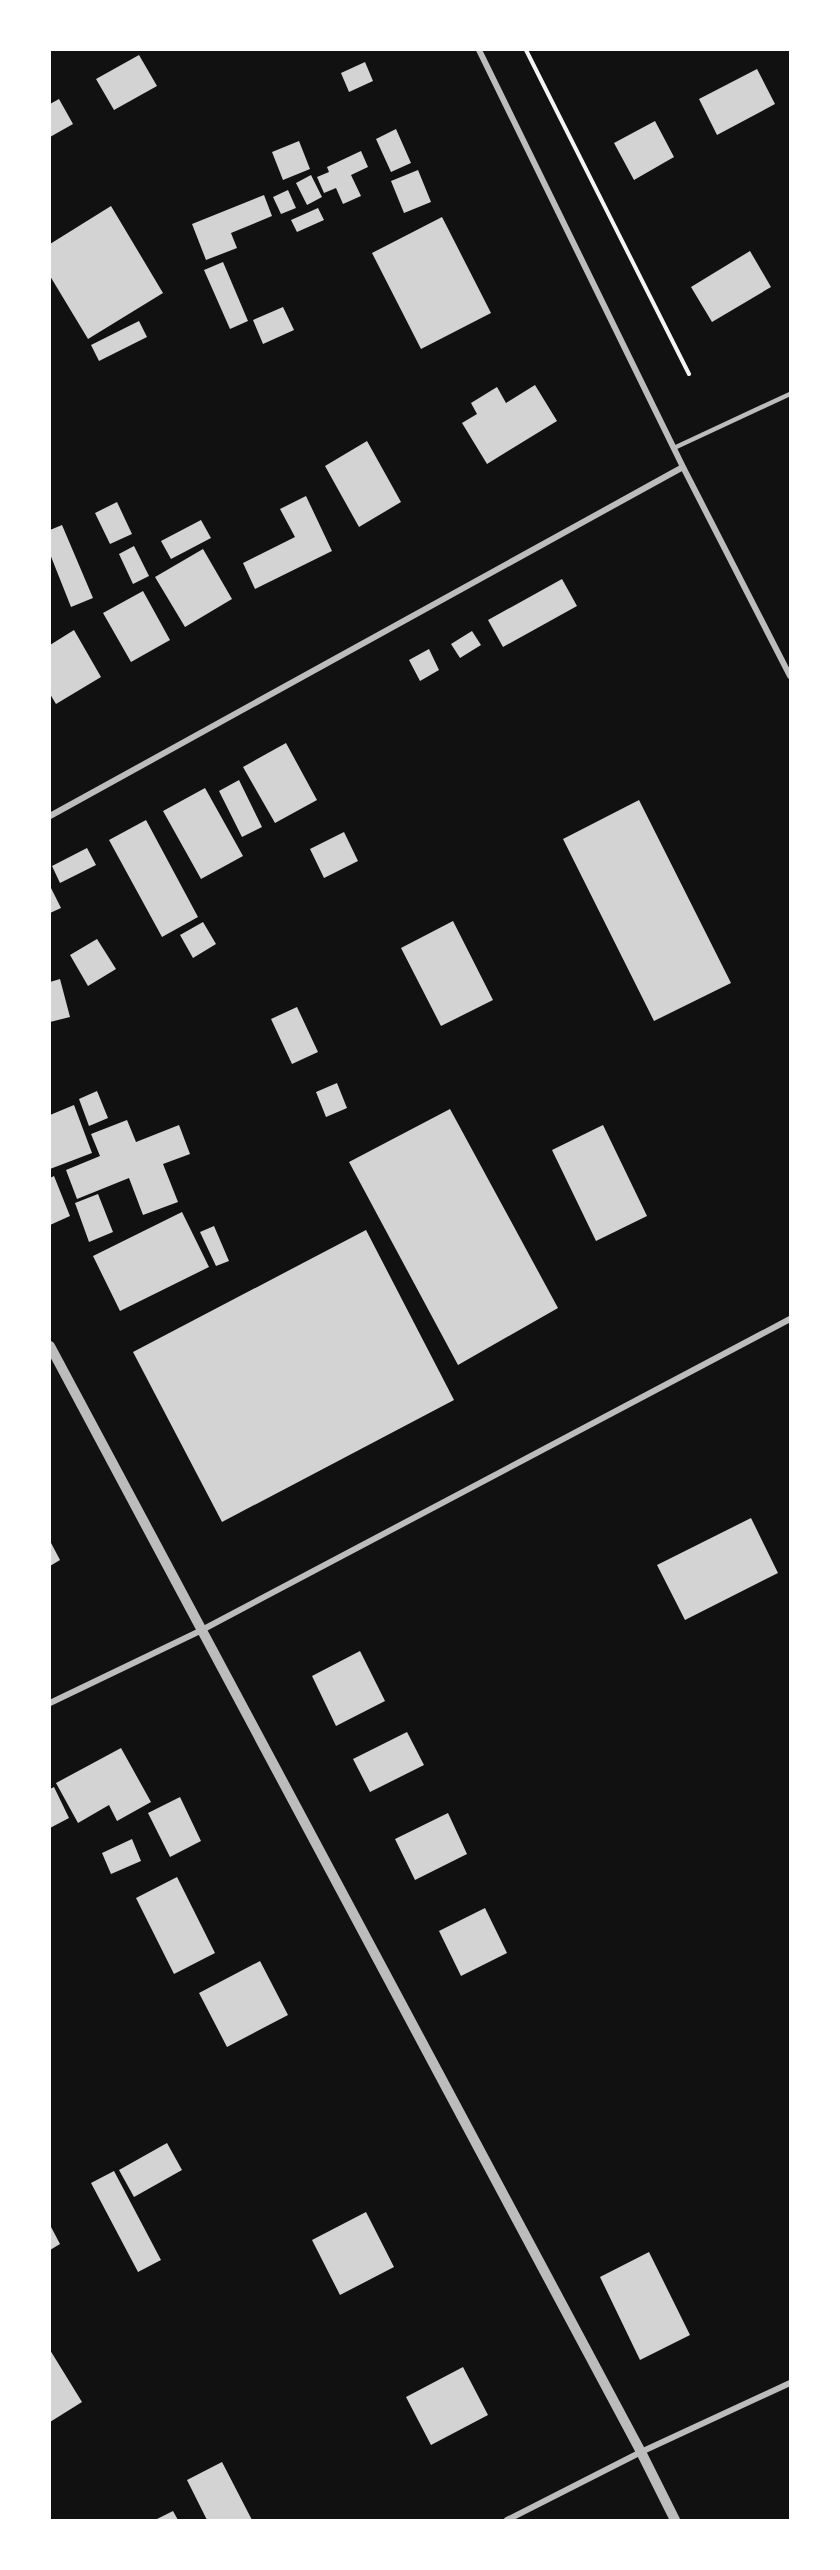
<svg xmlns="http://www.w3.org/2000/svg" width="840" height="2570" font-family="'Nunito Sans',sans-serif">
	<style>
		.building { fill: #d3d3d3 }
		.lines { fill: none; stroke-linecap: round; stroke-linejoin: round }
		.path { stroke: #f5f5f5; stroke-width: 4 }
		.service { stroke: #bcbcbc; stroke-width: 4.5 }
		.minor { stroke: #bcbcbc; stroke-width: 6 }
		.tertiary { stroke: #bcbcbc; stroke-width: 10 }
	</style>
	<rect width="100%" height="100%" fill="#111"/>
	<path class="building" d="M139,55L157,86L114,110L96,79Z
		M365,62L373,81L349,92L341,73Z
		M757,69L775,104L717,135L699,99Z
		M59,99L73,124L50,137V104Z
		M655,121L674,157L634,180L614,143Z
		M396,129L411,163L391,172L376,139Z
		M299,141L310,169L283,180L272,152Z
		M361,151L368,167L351,175L361,196L343,204L336,188L324,193L317,177L329,172L327,167Z
		M418,170L431,202L404,213L391,181Z
		M311,175L322,197L307,205L296,183Z
		M288,190L296,208L281,214L273,197Z
		M264,195L272,216L231,233L237,248L206,260L192,224Z
		M111,206L163,293L88,339L50,276V244Z
		M318,208L324,220L297,232L291,220Z
		M442,217L491,313L421,349L372,253Z
		M750,251L771,287L712,322L691,287Z
		M223,262L248,321L230,329L204,270Z
		M283,307L294,330L263,344L253,320Z
		M139,321L147,337L99,361L91,345Z
		M535,385L557,421L487,464L462,423L477,414L471,403L497,387L506,403Z
		M367,441L401,502L359,527L325,466Z
		M306,496L332,551L255,589L243,563L295,537L280,509Z
		M117,502L132,534L110,544L95,513Z
		M201,520L211,538L171,559L161,541Z
		M62,525L93,598L71,607L50,554V530Z
		M134,546L149,576L133,584L119,554Z
		M203,549L232,599L185,627L155,577Z
		M562,579L577,606L503,647L488,620Z
		M143,591L170,640L131,662L103,613Z
		M74,630L101,677L56,704L50,694V645Z
		M472,631L481,645L460,658L451,644Z
		M429,649L439,670L420,681L409,660Z
		M286,743L317,800L275,823L243,767Z
		M239,780L262,827L242,837L219,791Z
		M205,788L243,856L201,879L163,811Z
		M639,800L731,983L654,1021L563,839Z
		M146,820L198,917L162,937L109,840Z
		M344,832L358,861L324,878L310,849Z
		M87,848L96,865L60,883L52,866Z
		M50,886L61,908L50,913Z
		M453,921L493,1000L441,1026L401,948Z
		M203,922L216,944L193,958L180,935Z
		M97,939L116,969L88,986L70,955Z
		M60,979L70,1017L50,1022V982Z
		M297,1007L318,1052L292,1064L271,1019Z
		M337,1083L347,1108L326,1117L316,1092Z
		M97,1091L108,1118L89,1126L79,1099Z
		M74,1105L92,1153L50,1169V1115Z
		M450,1109L558,1308L458,1365L349,1162Z
		M127,1120L136,1142L179,1125L190,1154L163,1164L178,1202L143,1215L129,1178L77,1199L66,1170L100,1156L91,1134Z
		M603,1125L647,1216L596,1241L552,1150Z
		M54,1176L70,1216L50,1225V1178Z
		M98,1194L113,1232L89,1242L75,1203Z
		M182,1212L209,1267L120,1311L93,1256Z
		M214,1226L229,1261L216,1266L200,1232Z
		M366,1230L454,1400L222,1522L133,1352Z
		M751,1518L778,1573L685,1620L657,1565Z
		M50,1541L60,1560L50,1566Z
		M360,1651L385,1701L336,1726L312,1676Z
		M407,1732L424,1765L370,1792L353,1759Z
		M121,1748L151,1802L117,1821L109,1805L78,1823L56,1783Z
		M54,1787L69,1818L50,1828V1789Z
		M180,1797L201,1841L170,1857L148,1813Z
		M448,1813L467,1854L415,1880L395,1839Z
		M132,1839L141,1861L111,1874L102,1853Z
		M177,1877L215,1953L174,1974L136,1898Z
		M485,1908L507,1953L461,1976L439,1931Z
		M260,1961L288,2015L227,2047L199,1993Z
		M167,2143L182,2170L134,2197L119,2170Z
		M114,2171L161,2260L138,2272L91,2183Z
		M366,2212L394,2267L340,2295L312,2240Z
		M50,2225L60,2244L50,2250Z
		M649,2252L690,2335L640,2360L600,2277Z
		M50,2350L82,2402L50,2422Z
		M463,2367L488,2415L431,2445L406,2397Z
		M222,2462L252,2520H207L187,2480Z
		M173,2511L178,2520H155Z"/>
	<g class="lines">
		<path class="path" d="M526,50L689,374"/>
		<path class="service" d="M674,448L790,394"/>
		<path class="minor" d="M479,50L683,467L790,676
			M50,816L683,467
			M50,1703L200,1631L790,1319
			M507,2520L641,2452L790,2383"/>
		<path class="tertiary" d="M50,1346L641,2452L675,2520"/>
	</g>
	<rect width="840" height="2570" fill="none" stroke="#ffffff" stroke-width="102"/>
</svg>
